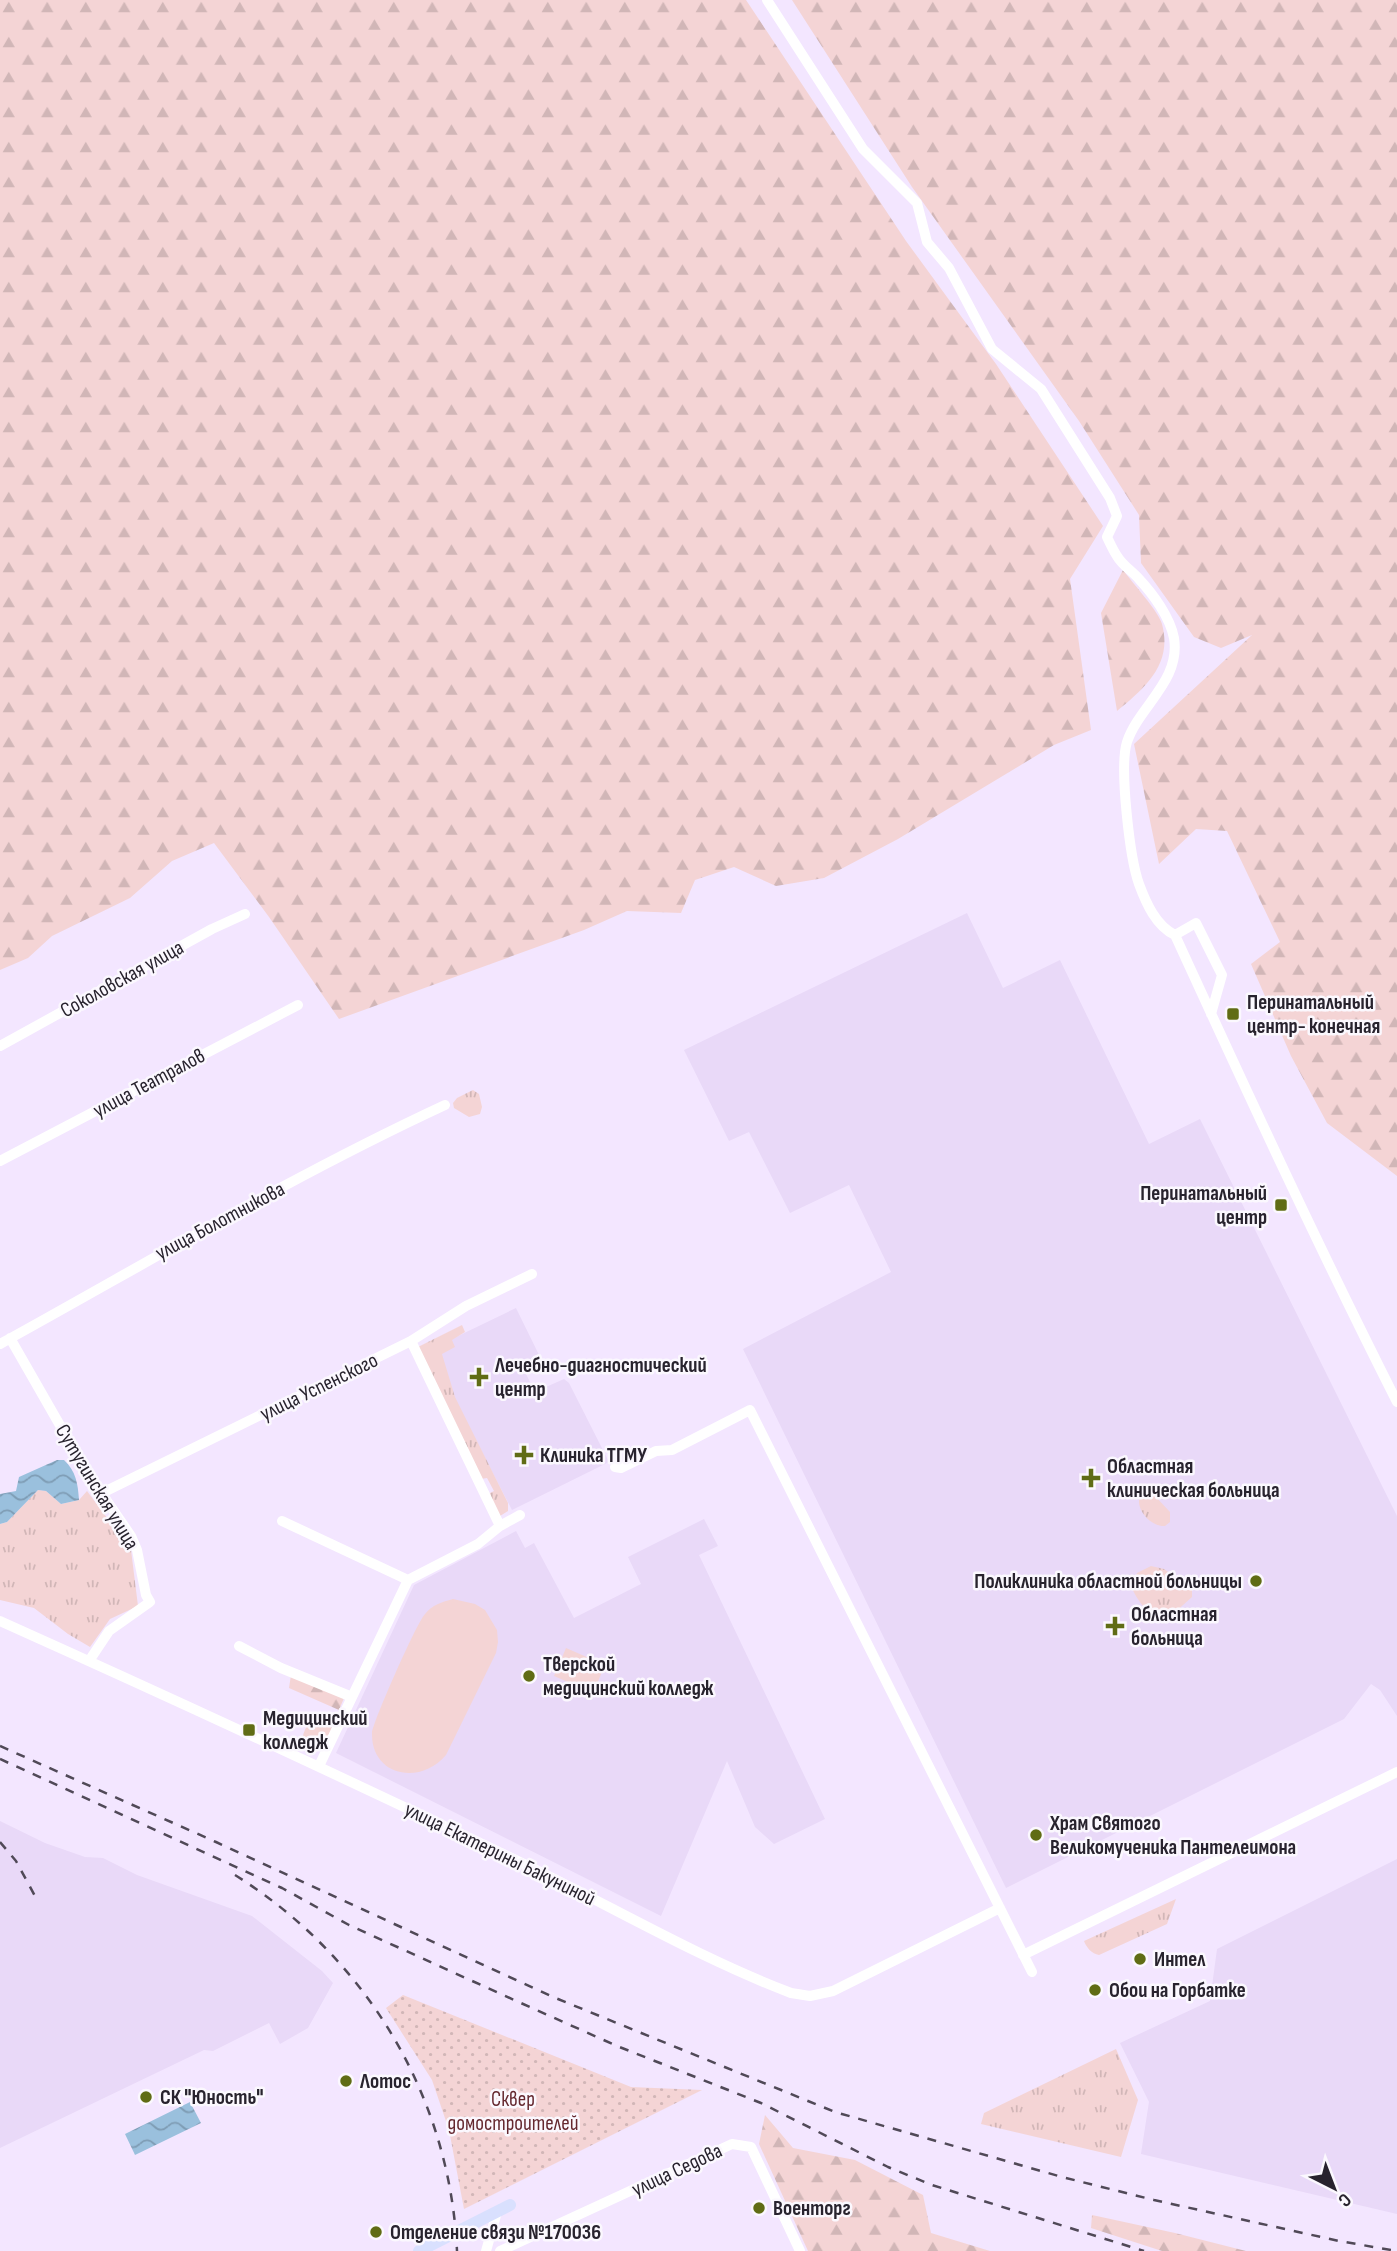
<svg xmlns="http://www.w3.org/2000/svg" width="1397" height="2251" font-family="'Sofia Sans Condensed',sans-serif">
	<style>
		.built { fill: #e9d9f8 }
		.grass { fill: url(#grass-tufts) }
		.forest { fill: url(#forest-firs) }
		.park { fill: url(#park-dots) }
		.pitch { fill: #f4d4d5 }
		.water { fill: url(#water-waves) }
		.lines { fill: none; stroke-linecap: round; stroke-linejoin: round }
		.minor { stroke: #fff; stroke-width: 10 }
		.major { stroke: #d9e0fe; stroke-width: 12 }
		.rail { stroke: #504957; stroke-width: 2.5; stroke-dasharray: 9 9; stroke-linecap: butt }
		.poi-dot { fill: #606c15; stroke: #fbf8fe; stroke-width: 2.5 }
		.labels { text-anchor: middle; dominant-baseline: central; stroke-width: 5; stroke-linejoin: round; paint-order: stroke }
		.street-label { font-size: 21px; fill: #28232e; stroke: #fbf8fe }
		.poi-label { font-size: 21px; font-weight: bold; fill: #28232e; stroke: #fbf8fe; text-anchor: start }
		.park-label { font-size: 21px; fill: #65282f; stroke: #fbf8fe }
	</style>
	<defs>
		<pattern id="grass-tufts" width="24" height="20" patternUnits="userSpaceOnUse" patternTransform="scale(1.75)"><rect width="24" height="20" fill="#f4d4d5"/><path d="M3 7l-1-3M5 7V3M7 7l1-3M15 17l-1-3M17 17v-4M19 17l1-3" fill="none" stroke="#d1b6b7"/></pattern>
		<pattern id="forest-firs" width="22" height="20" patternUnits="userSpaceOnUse" patternTransform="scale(1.75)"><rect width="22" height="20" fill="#f4d4d5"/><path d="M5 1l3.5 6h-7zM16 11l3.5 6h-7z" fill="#d1b6b7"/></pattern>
		<pattern id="park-dots" width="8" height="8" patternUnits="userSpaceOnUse" patternTransform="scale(1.75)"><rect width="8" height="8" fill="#f4d4d5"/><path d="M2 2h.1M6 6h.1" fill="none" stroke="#d1b6b7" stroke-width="1.8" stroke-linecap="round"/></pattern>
		<pattern id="water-waves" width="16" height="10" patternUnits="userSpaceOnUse" patternTransform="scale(1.75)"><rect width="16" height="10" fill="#9ac0dd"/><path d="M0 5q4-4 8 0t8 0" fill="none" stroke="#7e9cb4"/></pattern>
	</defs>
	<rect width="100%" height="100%" fill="#f3e6ff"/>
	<path class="built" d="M967,913L1003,988L1060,960L1149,1144L1200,1119L1397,1516V1716L1380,1690L1371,1684L1344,1719L1006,1888L743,1349L891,1272L849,1185L790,1213L749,1132L729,1141L684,1050Z
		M516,1308L541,1359L523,1368L534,1390L537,1391L564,1379L569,1383L609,1462L512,1510L429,1350Z
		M704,1519L718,1546L699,1555L825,1819L774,1844L755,1827L727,1761L661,1916L336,1753L414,1585L516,1531L525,1548L534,1543L574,1618L641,1584L628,1557Z
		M0,1821L45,1843L85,1857L103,1858L137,1875L252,1916L322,1971L333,1983L308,2028L280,2044L269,2023L213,2051L204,2050L0,2148Z
		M1397,1859V2214L1141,2154L1149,2102L1120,2043L1210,2001L1217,1949Z"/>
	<path class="grass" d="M473,1090L479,1094L482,1107L480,1114L469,1117L454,1108L453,1103L457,1098Z
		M462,1325L465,1332L452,1340L455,1347L442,1354L455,1397L508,1503V1511L500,1516L488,1494L494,1491L487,1478L481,1479L418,1347Z
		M38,1490L46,1491L61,1504L79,1500L87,1491L131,1550L138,1606L110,1619L90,1647L68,1634L34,1608L0,1600V1524L7,1522Z
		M1149,1493L1155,1496L1170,1512V1522L1165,1526C1152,1527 1138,1512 1139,1500L1143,1495Z
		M1151,1566L1164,1569L1192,1589V1597L1164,1622C1150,1618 1136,1599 1131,1586L1137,1573Z
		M1176,1899L1167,1924L1099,1955C1092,1954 1086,1947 1084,1941Z
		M1116,2049L1138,2100L1121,2157L981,2124L984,2113Z"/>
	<path class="forest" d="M0,0H746L906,241L996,364L1103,526L1070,579L1091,730L1054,745L898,839L824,878L776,886L734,867L695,880L681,913L627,911L584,930L339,1019L269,917L214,843L172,861L130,898L52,936L28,958L0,970Z
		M792,0H1397V1176L1327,1123L1291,1056L1251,964L1280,942L1227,831L1196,829L1159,864L1134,744L1252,635L1221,648L1194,637L1141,563L1139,515L1079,421L912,187Z
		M1123,570C1131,581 1159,612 1162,624C1173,664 1145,688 1117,711L1101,613Z
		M291,1675L344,1698L339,1710L289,1688Z
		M321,1712L333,1718C334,1731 325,1741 315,1749L306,1748L302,1743C302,1731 310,1718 321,1712Z
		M765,2115L793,2148L855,2160L923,2195L931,2233L990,2251H808L759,2144Z
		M1092,2215L1175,2233L1246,2251H1162L1091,2228Z"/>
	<path class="park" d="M403,1995L631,2087L702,2090L464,2209L449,2130L432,2080L386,2008Z"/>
	<path class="pitch" d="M453,1599L475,1604L485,1610L497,1630L498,1642L496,1653L446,1755C420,1786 371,1776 372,1733C373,1722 416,1624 425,1614C432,1605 442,1602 453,1599Z
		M566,1648L605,1665L593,1693L554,1676Z"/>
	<path class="water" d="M57,1460H64C76,1471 78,1484 79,1500L61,1504L46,1491L38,1490L7,1522L0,1524V1494L16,1491L19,1477Z
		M190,2102L201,2123L135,2155L125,2134Z"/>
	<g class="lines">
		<path class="minor" d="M767,0L863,149L917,203L927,242L949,268L992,349L1041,389L1110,498L1117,516L1107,537C1110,543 1113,550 1117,556C1122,565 1132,571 1139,579C1153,594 1170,617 1174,638C1181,681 1139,706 1127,742C1119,767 1130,859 1139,884C1146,903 1156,926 1175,935
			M1211,1014L1222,975L1196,923L1175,935C1247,1092 1319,1248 1397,1402
			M0,1046L212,929L245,914
			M0,1161L298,1005
			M10,1338L85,1469L131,1536L137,1550L146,1595L150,1602L109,1631L89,1661
			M411,1341L500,1526
			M0,1344C147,1263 292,1176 445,1105
			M615,1467L621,1468L656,1451L672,1450L750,1410L1032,1972
			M102,1493L411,1341L466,1306L532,1274
			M282,1521L408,1580
			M0,1621C176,1700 351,1781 524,1864C613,1907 699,1958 791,1993L810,1996L833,1991L1000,1908
			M239,1646L281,1668L352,1697
			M319,1766L408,1580L478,1544L500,1526L520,1515
			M1023,1955L1397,1772
			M486,2251L497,2212
			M500,2251L732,2144L751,2147L800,2251"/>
		<path class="major" d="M419,2251L510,2205"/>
		<path class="rail" d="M0,1746L216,1842L553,1997L835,2112L1062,2177L1154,2200L1339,2241L1397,2251
			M0,1759L282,1888L349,1925L503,1995L617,2046L761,2103L888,2167L932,2185L1144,2251
			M0,1842L16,1861L35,1896
			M235,1875C366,1957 450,2096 457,2251"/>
	</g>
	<g class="poi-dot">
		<rect x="1226" y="1007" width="14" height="14" rx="3.5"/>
		<rect x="1274" y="1198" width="14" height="14" rx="3.5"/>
		<path d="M475.5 1366.5h7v7h7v7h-7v7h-7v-7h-7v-7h7z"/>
		<path d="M520.5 1444.5h7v7h7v7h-7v7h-7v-7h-7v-7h7z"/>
		<path d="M1087.5 1467.5h7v7h7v7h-7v7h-7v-7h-7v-7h7z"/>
		<circle cx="1256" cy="1581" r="7"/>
		<path d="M1111.5 1615.5h7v7h7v7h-7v7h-7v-7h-7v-7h7z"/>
		<circle cx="529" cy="1676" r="7"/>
		<rect x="242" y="1723" width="14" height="14" rx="3.5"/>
		<circle cx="1036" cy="1835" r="7"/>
		<circle cx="1140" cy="1959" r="7"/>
		<circle cx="1095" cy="1990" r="7"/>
		<circle cx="346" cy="2081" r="7"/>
		<circle cx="146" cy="2097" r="7"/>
		<circle cx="759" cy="2208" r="7"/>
		<circle cx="376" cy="2232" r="7"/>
	</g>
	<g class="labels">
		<g class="street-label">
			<text transform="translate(122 979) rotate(-29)">Соколовская улица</text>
			<text transform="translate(149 1083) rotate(-28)">улица Театралов</text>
			<text transform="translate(220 1221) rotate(-28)">улица Болотникова</text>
			<text transform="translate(319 1387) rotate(-26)">улица Успенского</text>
			<text transform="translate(97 1487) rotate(59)">Сутугинская улица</text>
			<text transform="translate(500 1854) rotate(26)">улица Екатерины Бакуниной</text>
			<text transform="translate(677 2170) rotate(-25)">улица Седова</text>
		</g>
		<g class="poi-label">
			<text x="1247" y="1002">Перинатальный<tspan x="1247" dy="24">центр- конечная</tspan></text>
			<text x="1267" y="1193" text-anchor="end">Перинатальный<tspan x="1267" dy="24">центр</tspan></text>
			<text x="495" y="1365">Лечебно-диагностический<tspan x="495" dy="24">центр</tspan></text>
			<text x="540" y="1455">Клиника ТГМУ</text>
			<text x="1107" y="1466">Областная<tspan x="1107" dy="24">клиническая больница</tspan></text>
			<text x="1242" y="1581" text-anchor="end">Поликлиника областной больницы</text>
			<text x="1131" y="1614">Областная<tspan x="1131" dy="24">больница</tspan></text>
			<text x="543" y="1664">Тверской<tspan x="543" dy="24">медицинский колледж</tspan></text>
			<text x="263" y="1718">Медицинский<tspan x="263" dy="24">колледж</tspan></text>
			<text x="1050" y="1823">Храм Святого<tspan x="1050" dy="24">Великомученика Пантелеимона</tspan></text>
			<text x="1154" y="1959">Интел</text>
			<text x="1109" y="1990">Обои на Горбатке</text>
			<text x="360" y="2081">Лотос</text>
			<text x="160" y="2097">СК "Юность"</text>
			<text x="773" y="2208">Военторг</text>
			<text x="390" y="2232">Отделение связи №170036</text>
		</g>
		<g class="park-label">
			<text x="513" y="2099">Сквер<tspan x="513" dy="24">домостроителей</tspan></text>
		</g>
	</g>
	<g transform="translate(1334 2188) rotate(138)" stroke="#fbf8fe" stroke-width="5" paint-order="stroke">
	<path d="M0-5L12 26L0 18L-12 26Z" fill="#28232e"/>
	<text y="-10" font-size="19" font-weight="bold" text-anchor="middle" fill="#28232e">С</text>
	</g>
</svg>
